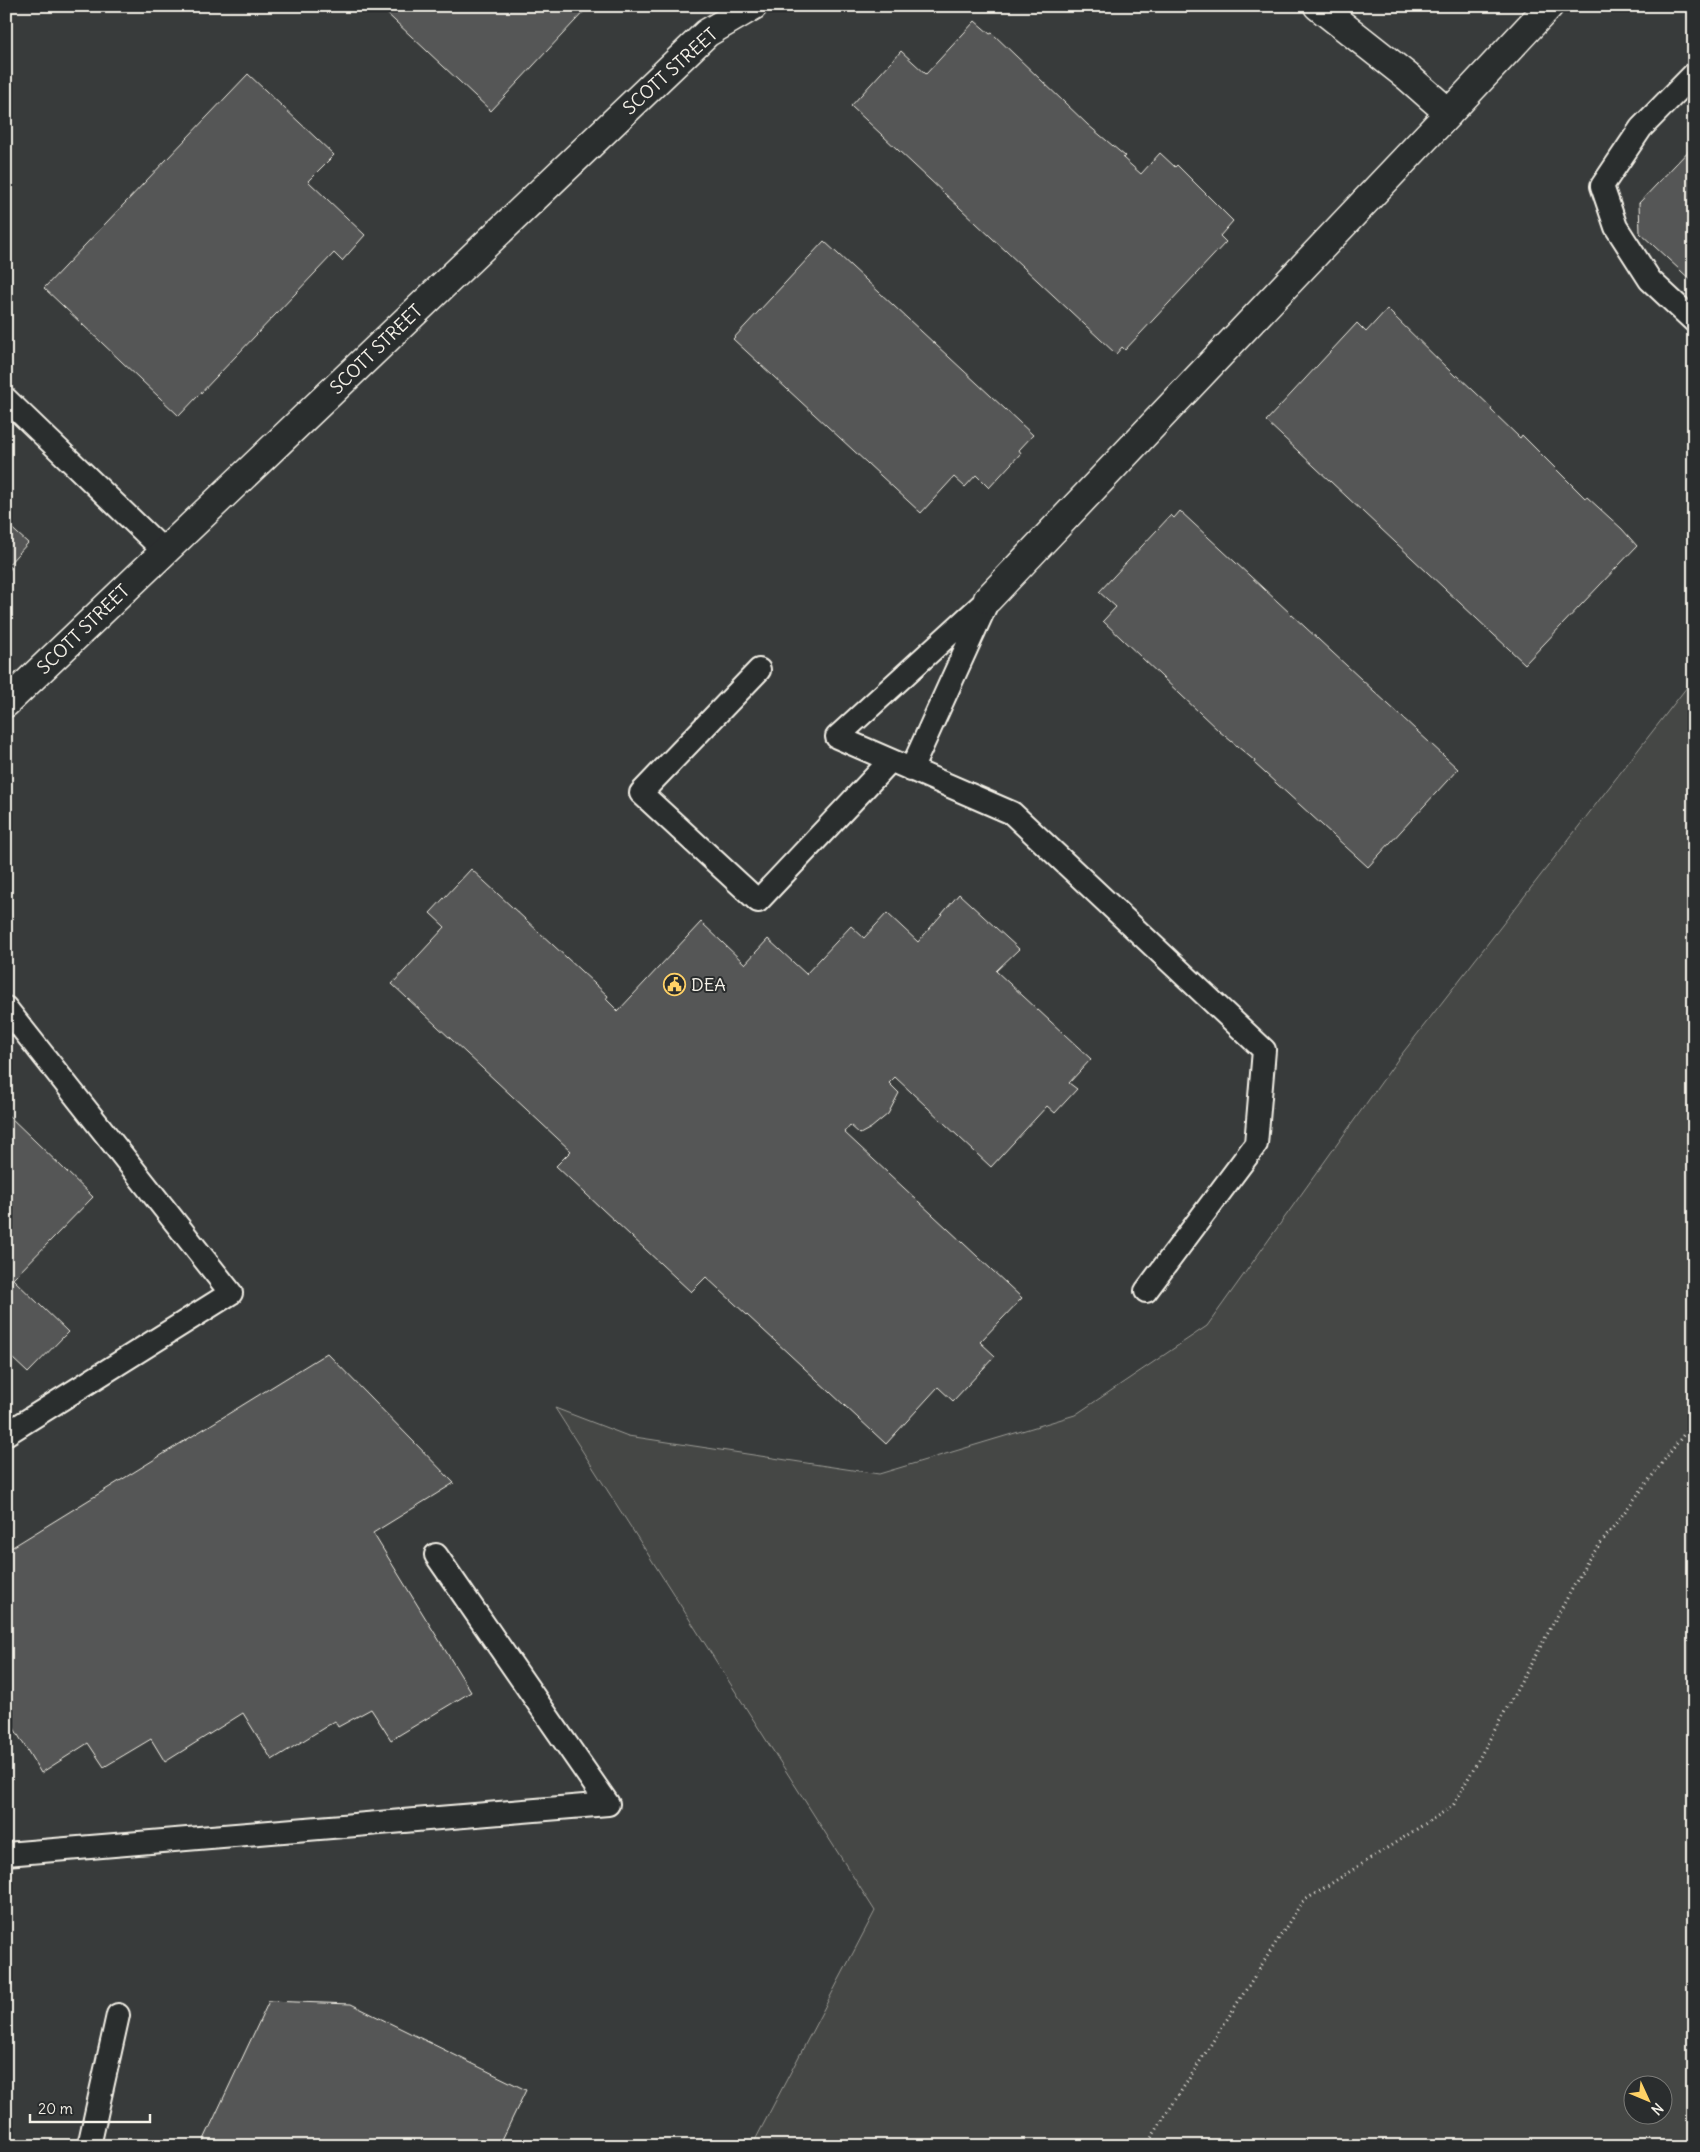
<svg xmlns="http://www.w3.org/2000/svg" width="1700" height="2152" font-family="Delius,sans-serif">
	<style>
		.built { fill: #373a3a }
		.green { fill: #444645; stroke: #9c9c96; fill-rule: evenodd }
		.building { fill: #555756; stroke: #f4f1e8 }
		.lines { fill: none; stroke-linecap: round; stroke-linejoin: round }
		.service-casing { stroke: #f4f1e8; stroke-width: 26 }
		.minor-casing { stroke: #f4f1e8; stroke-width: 31 }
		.path { stroke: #f4f1e8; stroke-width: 3; stroke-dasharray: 1 4; stroke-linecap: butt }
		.service { stroke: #2a2d2e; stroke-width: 22 }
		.minor { stroke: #2a2d2e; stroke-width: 28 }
		.labels { text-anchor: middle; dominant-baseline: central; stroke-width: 4; stroke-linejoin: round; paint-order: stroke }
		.street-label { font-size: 18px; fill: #f4f1e8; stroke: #2a2d2e }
		.poi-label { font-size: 18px; fill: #f4f1e8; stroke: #2a2d2e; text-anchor: start }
	</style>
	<rect width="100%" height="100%" fill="#2a2d2e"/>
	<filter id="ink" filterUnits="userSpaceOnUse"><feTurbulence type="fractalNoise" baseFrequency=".02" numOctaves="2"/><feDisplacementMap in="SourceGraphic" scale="10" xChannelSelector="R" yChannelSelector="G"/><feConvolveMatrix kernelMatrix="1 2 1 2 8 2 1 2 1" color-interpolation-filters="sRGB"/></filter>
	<g filter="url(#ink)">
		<path class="built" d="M6,6H1694V678L1398,1059L1207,1326L1075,1415L879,1474L628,1436L555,1409L875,1911L752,2146H6Z"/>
		<path class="green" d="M1694,678V2146H752L875,1911L555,1408L628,1436L879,1474L1075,1415L1207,1326L1398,1059ZM1632,2084H1662V2114H1632Z"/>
		<path class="building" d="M379,6H589L491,111Z
			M975,21L990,34L992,33L1088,125L1125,156L1123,158L1141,174L1160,153L1175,167L1177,165L1233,221L1220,236L1226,242L1125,350L1122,347L1116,354L851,106L901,51L926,74Z
			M248,74L334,155L308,181L365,235L342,261L334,253L179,416L44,288Z
			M1694,145V283L1640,233L1639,203Z
			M824,241L1033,435L1019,450L1021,453L989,488L976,475L965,487L954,477L921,513L733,339Z
			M1387,309L1456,377L1457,375L1492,408L1491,410L1520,438L1522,435L1585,498L1587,497L1622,529L1637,546L1525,664L1266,421L1357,323L1366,332Z
			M1180,511L1458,769L1368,867L1254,763L1255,761L1219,731L1103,621L1116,607L1099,592L1171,515L1174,518Z
			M6,523L28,543L8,565L11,568L6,574Z
			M471,869L608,996L606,999L618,1011L701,922L745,964L768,939L806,974L851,926L864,938L887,913L918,942L959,894L1019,949L996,971L1091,1059L1069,1083L1077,1089L1055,1113L1047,1106L991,1167L895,1077L889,1083L899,1093L888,1114L871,1128L860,1134L850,1125L844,1132L1022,1298L980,1342L995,1356L953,1401L938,1387L886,1444L706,1277L691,1292L556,1166L571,1151L392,984L445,927L430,913Z
			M6,1113L93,1197L13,1279L68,1332L28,1373L12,1358L6,1364Z
			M327,1353L454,1483L373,1533L471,1692L391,1740L371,1709L338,1727L335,1721L272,1760L243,1713L165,1762L151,1739L104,1767L88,1743L41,1773L6,1715V1551Z
			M269,2001L351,2004L526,2090L499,2146H201Z"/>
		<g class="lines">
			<defs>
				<path id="service" d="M1694,74L1641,128L1602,186L1616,227L1650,280L1694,321
					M6,399L164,551
					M988,599L837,737L1012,813L1264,1050L1256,1144L1146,1291
					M759,670L641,793L758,901L890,761
					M911,770L985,607
					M6,1008L231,1293L6,1434
					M6,1854L608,1804L436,1555
					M89,2146L118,2015"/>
				<path id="minor" d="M1318,6L1408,77L1449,113L1549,6
					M988,599L1449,113
					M6,703L707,33L753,6"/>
			</defs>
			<use href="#service" class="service-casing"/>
			<use href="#minor" class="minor-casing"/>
			<path class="path" d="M1146,2146L1302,1902L1453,1806L1588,1560L1694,1421"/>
			<use href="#service" class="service"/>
			<use href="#minor" class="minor"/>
		</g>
	</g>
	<defs>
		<symbol id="civic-ring" viewBox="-11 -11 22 22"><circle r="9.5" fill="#2a2d2e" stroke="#ffd166" stroke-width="1.5"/><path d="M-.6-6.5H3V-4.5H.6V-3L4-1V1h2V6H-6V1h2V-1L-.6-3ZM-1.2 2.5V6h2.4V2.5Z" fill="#ffd166"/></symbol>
	</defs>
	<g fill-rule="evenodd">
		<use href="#civic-ring" x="662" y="972" width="25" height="25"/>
	</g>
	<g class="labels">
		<g class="street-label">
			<text transform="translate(670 71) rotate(-42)">SCOTT STREET</text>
			<text transform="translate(376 349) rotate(-44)">SCOTT STREET</text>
			<text transform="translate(83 629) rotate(-44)">SCOTT STREET</text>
		</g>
		<g class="poi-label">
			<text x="691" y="984">DEA</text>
		</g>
	</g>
	<rect width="1700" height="2152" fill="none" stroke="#2a2d2e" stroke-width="25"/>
	<rect x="12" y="12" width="1675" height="2127" fill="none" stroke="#f4f1e8" stroke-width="2" filter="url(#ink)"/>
	<g transform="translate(1648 2100) rotate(134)"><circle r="24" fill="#2a2d2e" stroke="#7b7b78"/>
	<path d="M0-4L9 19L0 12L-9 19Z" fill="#ffd166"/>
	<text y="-8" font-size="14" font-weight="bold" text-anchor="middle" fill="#f4f1e8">N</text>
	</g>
	<path d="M30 2114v8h120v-8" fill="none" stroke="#f4f1e8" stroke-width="2.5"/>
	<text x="38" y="2114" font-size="15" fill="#f4f1e8" stroke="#2a2d2e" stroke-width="4" paint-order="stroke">20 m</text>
</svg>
